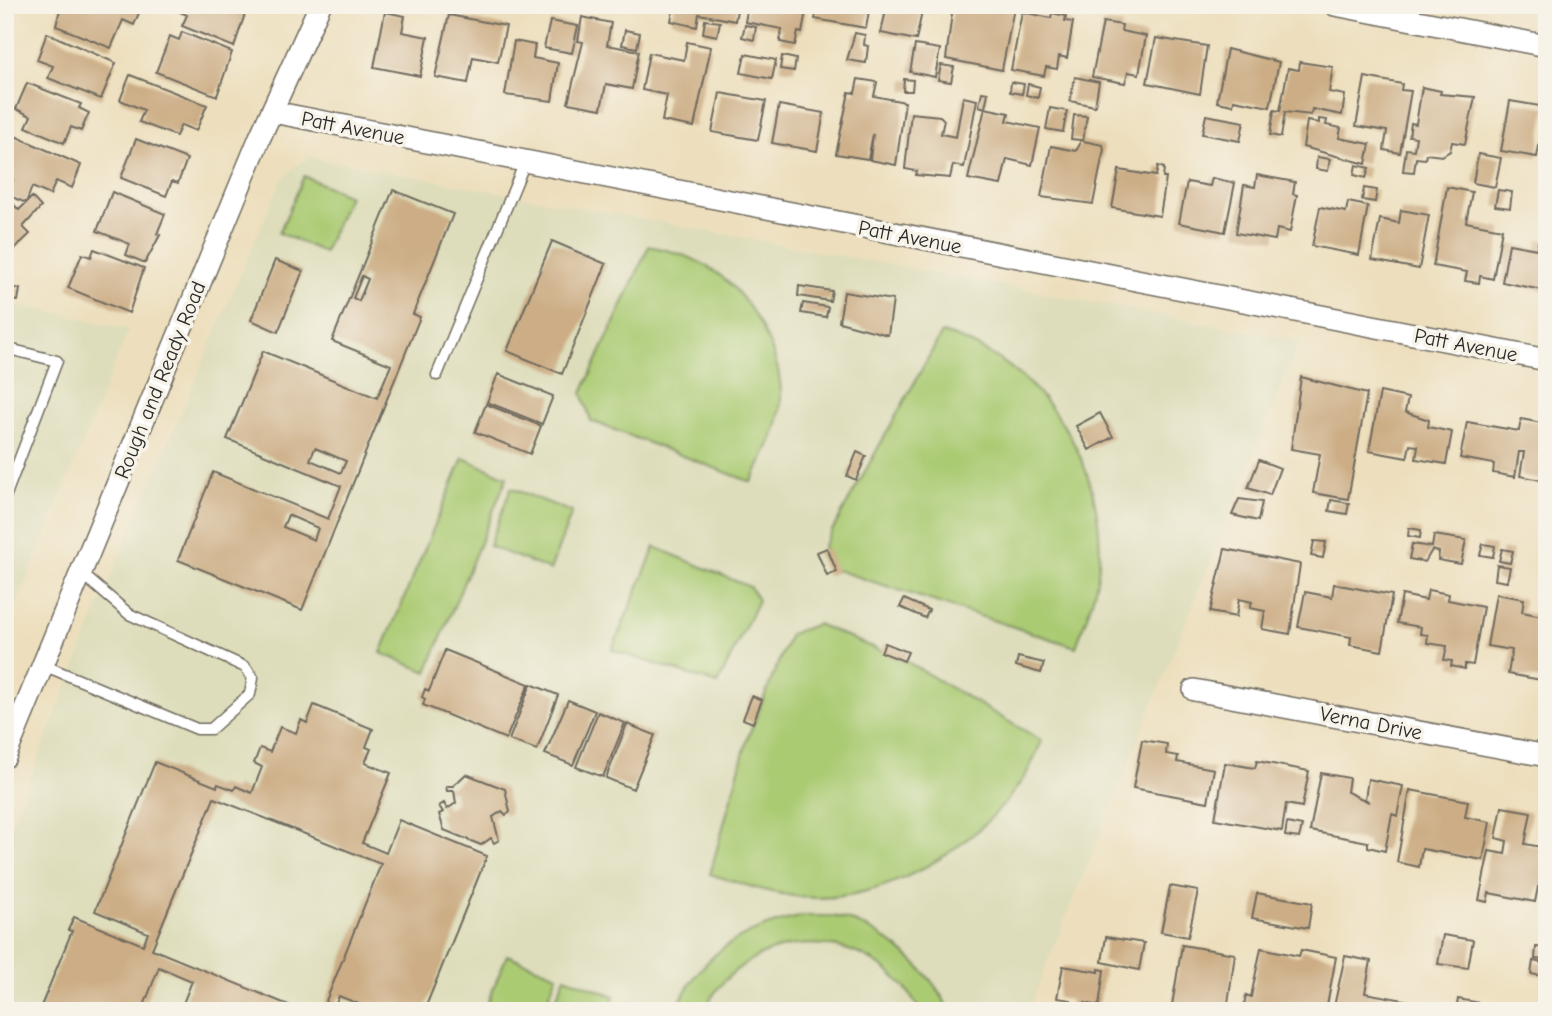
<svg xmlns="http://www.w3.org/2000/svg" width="1552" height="1016" font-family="'Comic Neue',sans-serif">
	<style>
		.built { fill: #deddbb }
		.green { fill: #abcb73; stroke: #6b7b4f; stroke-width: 2 }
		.building { fill: #ccad85; fill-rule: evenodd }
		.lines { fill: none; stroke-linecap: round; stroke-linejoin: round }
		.lane-casing { stroke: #6f6a5e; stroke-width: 13 }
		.street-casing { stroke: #6f6a5e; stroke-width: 24 }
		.lane { stroke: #fff; stroke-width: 10 }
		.street { stroke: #fff; stroke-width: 21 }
		.labels { text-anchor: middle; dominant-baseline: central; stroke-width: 7; stroke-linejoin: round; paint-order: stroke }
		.street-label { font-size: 21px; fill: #2b2b2b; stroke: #f7f3e8 }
	</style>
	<rect width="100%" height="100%" fill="#f7f3e8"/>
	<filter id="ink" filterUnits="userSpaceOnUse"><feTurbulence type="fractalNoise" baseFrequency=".0143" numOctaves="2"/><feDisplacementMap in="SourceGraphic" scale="14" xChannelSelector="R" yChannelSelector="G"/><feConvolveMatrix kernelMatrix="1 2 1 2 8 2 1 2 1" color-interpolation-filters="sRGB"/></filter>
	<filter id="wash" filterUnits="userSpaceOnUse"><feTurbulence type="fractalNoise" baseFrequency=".00686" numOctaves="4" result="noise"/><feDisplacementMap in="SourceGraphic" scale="28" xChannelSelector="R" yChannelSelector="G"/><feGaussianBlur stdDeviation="1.57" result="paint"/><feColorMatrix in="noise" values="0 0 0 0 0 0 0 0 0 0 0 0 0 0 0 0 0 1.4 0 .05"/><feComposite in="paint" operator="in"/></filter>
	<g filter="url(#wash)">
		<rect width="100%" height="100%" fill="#eddfbd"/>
		<path class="built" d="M310,157L1300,341L1028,1011H5V841L110,579L280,182L293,168Z
			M5,302L129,329L5,634Z"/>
		<path class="green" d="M304,176L349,196L324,252L279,233Z
			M649,246C672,251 695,257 714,271C750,295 781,353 781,396C781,427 765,455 751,482L591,421L582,393Z
			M942,333C1041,361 1107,462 1099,565C1097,593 1085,621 1076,647L833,569L823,547Z
			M463,458L507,477L427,672L381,653Z
			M511,488L572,512L550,570L489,546Z
			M655,547L750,587L758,600L718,684L612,650Z
			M817,624L907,662L1042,741C1036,753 1031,768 1023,779C979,844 898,896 819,898C781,898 745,885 710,874L748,737L790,634Z
			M804,916C813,916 822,916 831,916C875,921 934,971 949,1011H920C875,923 748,921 704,1011H676C700,952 744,928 804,916Z
			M507,955L557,975L543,1011H484Z
			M565,977L614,996L608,1011H551Z"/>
		<g id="blocks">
			<path class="building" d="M61,5H147L145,10L141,8L134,25L123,20L111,48L56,26Z
				M183,5H248L234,47L182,26L187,15L180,12Z
				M674,5H738L735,21L699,14L697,27L671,21Z
				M748,5H807L802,33L798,32L795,45L780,42L782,29L745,22Z
				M818,5H870L866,28L815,19Z
				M887,5H932L931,14L922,12L916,40L881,33Z
				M953,5L1014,8L1002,70L946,59Z
				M385,12L405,16L402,32L428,37L420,76L374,67Z
				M1022,12L1051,18L1052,13L1066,16L1065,21L1073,22L1067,58L1059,56L1057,69L1046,67L1044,76L1011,70Z
				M449,15L506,26L498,62L473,57L468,83L435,77Z
				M582,17L611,23L607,45L639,51L632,89L606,84L601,109L568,103L583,42L578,41Z
				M705,20L720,22L717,36L703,33Z
				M550,21L578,26L572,53L544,48Z
				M1103,22L1122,25L1121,31L1146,36L1139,74L1128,72L1125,83L1092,77Z
				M745,25L756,27L754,40L742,37Z
				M625,30L640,33L637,48L622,45Z
				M182,32L232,52L217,96L156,72L170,36L179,40Z
				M47,33L116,63L101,99L48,78L53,66L37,60Z
				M855,33L865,35L864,45L868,46L866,63L847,60Z
				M1156,38L1207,46L1200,94L1147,83Z
				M514,41L535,45L533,58L558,63L552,101L505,95Z
				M687,42L711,47L694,127L662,121L667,95L642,90L649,53L684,60Z
				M915,45L940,49L935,77L910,72Z
				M1227,49L1279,62L1270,107L1234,100L1233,105L1217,102Z
				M745,54L776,60L772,79L741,73Z
				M782,56L796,59L794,71L780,69Z
				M1300,62L1333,67L1329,92L1345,95L1342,115L1312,109L1311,115L1285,112L1281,137L1270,135L1274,110L1280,111L1288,68L1299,70Z
				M941,65L954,67L951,82L938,80Z
				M130,75L207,105L196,131L181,125L176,136L139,122L144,110L120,100Z
				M1075,77L1099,82L1095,106L1070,101Z
				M1365,77L1402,84L1401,90L1411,91L1400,153L1384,150L1387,131L1356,126Z
				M858,79L877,82L874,96L905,102L896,165L870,160L873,134L868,159L836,154L849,92L855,93Z
				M904,79L913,80L912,91H903Z
				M1011,82L1024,84L1022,94L1010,92Z
				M27,83L81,104L79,108L89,113L81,131L71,127L64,143L26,127L31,116L16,109Z
				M1028,84L1040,87L1038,98L1026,95Z
				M1422,87L1441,91L1440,94L1475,97L1465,144L1452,142L1450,151L1442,156L1426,154L1425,159L1416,158L1414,172L1403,171L1406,149L1414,150L1416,137L1409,136L1411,123L1416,124Z
				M982,92L988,93L985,108L979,106Z
				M720,93L766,101L758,140L712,132Z
				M963,97L977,100L964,167L953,165L950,178L916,175L917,171L905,169L911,113L940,116L944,120L941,134L956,137Z
				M1510,101L1546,107L1537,157L1501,151Z
				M779,105L824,113L817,151L772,143Z
				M985,108L1009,113L1007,121L1040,128L1032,165L1007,159L1001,185L968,179Z
				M1050,108L1067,111L1063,132L1046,129Z
				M1074,115L1087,116L1083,141L1103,145L1104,149L1093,204L1041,197L1051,146L1076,151L1080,144V140L1071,139Z
				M1206,115L1244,122L1240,141L1202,134Z
				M1319,119L1327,120L1326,125L1341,128L1339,138L1370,144L1366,164L1303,147L1307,121L1319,123Z
				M15,136L81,165L72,188L56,181L50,195L32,187L26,203L7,195L13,180L5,177L10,163L5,161Z
				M136,139L187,159L178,183L172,181L166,196L121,178Z
				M1478,154L1501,158L1495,187L1473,183Z
				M1317,157L1330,159L1328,171L1316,169Z
				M1356,165L1369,168L1366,178L1354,175Z
				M1158,166L1164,168L1163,178H1166L1160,216L1112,208L1119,170L1156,176Z
				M1257,175L1295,182L1293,194L1297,195L1290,232L1277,229L1275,240L1236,233L1244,185L1255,187Z
				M1212,178L1235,183L1225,232L1179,223L1187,182L1210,186Z
				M1447,187L1472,192L1466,222L1502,229L1493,279L1480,276L1479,283L1465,281L1467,272L1433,266Z
				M1364,188L1377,190L1375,202L1362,200Z
				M393,190L453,214L413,314L420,317L302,610L178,560L213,472L328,519L341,486L227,439L263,351L377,398L391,365L332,341ZM362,276L368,279L359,301L353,298ZM315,448L346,461L341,473L310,460ZM288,515L318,528L314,540L283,527Z
				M1498,190L1512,192L1510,208L1495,206Z
				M112,192L165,214L157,234L160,235L145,263L126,255L130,244L97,231Z
				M5,196L19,210L32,197L41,207L23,227L30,234L5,258Z
				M1348,202L1368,206L1359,255L1312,246L1320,207L1346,212Z
				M1401,210L1429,215L1419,269L1372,260L1380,219L1399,223Z
				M1539,239L1547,241V291L1502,282L1509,244L1537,249Z
				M552,241L606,264L562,374L507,351Z
				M94,249L144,268L129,313L68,288L82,254L91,257Z
				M275,260L303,271L278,332L251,320Z
				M799,286L832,291L830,301L798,296Z
				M11,287L20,289L18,301L8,300Z
				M844,292L893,300L888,335L839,322Z
				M803,303L828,307L826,317L801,313Z
				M498,374L553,396L542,424L487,402Z
				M1301,377L1367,394L1348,499L1313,493L1320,454L1291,449Z
				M1380,392L1408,398L1405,412L1429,420L1428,427L1452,432L1446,464L1416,459L1418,446L1410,445L1407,458L1369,451Z
				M486,404L541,426L530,454L475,432Z
				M1100,413L1113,437L1089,450L1076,426Z
				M1521,419L1547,424V450L1541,480L1520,476L1524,452H1519L1515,477L1493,473L1494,464L1460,458L1467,422L1519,431Z
				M857,452L866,456L856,480L847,476Z
				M1259,460L1280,468L1270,495L1248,488Z
				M1239,499L1262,502L1258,521L1232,515Z
				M1331,500L1349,503L1347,514L1329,511Z
				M1409,528L1421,530L1420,538L1408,536Z
				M1434,535L1466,540L1461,564L1438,560L1439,552L1432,550L1425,562L1409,559L1412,544L1432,547Z
				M1314,541L1326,542L1323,558L1311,556Z
				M1483,544L1495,546L1493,557L1480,555Z
				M827,548L837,572L827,576L817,552Z
				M1225,549L1300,564L1290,634L1262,629L1265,611L1250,608L1252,602L1239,599L1236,617L1210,612Z
				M1502,549L1513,551L1510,563L1499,561Z
				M1497,565L1510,567L1507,582L1495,580Z
				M1334,584L1392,595L1382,651L1350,645L1351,637L1298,627L1305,592L1332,597Z
				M1428,590L1449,594L1448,600L1483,607L1473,665L1465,664V669L1451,666L1452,661L1444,660L1447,646L1427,643L1428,635L1420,634L1421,627L1397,623L1402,595L1426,600Z
				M1496,594L1524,599L1522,612L1547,617V681L1508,674L1512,650L1487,646Z
				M904,599L929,610L925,618L900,607Z
				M885,643L908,652L904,661L881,652Z
				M445,650L529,684L506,739L423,705L425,699L422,697L425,689L429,691Z
				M1018,657L1044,663L1041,673L1016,666Z
				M531,684L558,695L537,750L509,740Z
				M752,696L762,700L753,723L743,719Z
				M568,700L595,711L573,765L545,754Z
				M314,705L373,729L366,747L371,749L365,763L391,773L362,843L386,853L399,820L487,856L424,1011H376L339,996L333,1011H322L381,864L214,798L152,949L303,1011H180L192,981L159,967L142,1011H39L72,931L68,930L74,917L143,945L148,933L95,911L155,762L217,787L218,784L234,790L236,786L252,793L262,767L254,763L260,748L270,752L280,727L296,733L301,720L307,723Z
				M598,712L625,723L603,777L576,767Z
				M627,724L655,735L633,789L606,778Z
				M1142,740L1167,744L1166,754L1178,756L1177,762L1214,769L1208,802L1133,788Z
				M1257,761L1309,771L1302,807L1286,804L1282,831L1215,819L1225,763L1255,768Z
				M1321,773L1349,778L1347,792L1369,802L1365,799L1368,779L1403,786L1397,816L1392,814L1385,851L1368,847V842L1310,831Z
				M466,774L505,789L510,812L506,815L502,811L493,817L499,840L494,843L491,838L481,845L444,830L439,814L443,812L439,806L444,803L447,809L456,803L454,791H447L446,786H453Z
				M1410,790L1468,801L1465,817L1490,822L1483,860L1422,849L1419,867L1397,862Z
				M1502,807L1531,812L1525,844L1547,848V889L1538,887L1535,902L1489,893L1487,902L1479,900L1489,851L1505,854L1507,841L1496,838Z
				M1287,823L1302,826L1299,838L1285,836Z
				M1170,886L1198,891L1188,937L1161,932Z
				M1257,893L1312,903L1308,928L1252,918Z
				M1443,935L1473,940L1468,968L1438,964Z
				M1106,937L1144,943L1139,970L1102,962Z
				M1182,945L1235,954L1227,1011H1171Z
				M1536,947L1547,948L1545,960L1535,959Z
				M1261,948L1299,956L1301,950L1336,957L1326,1011H1243L1246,995L1251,997Z
				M1345,956L1371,961L1365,993L1415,1002L1414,1011H1333Z
				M1533,961L1544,963L1542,976L1531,974Z
				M1063,966L1099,972V969L1104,970L1099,1006L1085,1003L1084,1007L1070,1005L1071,1000L1057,998Z
				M1458,999L1513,1009V1011H1456Z"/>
		</g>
	</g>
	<g filter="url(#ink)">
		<use href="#blocks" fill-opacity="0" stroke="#6f6a5e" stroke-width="2"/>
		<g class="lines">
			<defs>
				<path id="lane" d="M5,348L57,361L5,497
					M437,375L525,162
					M43,665L197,729H211L250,694L253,678L245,667L129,614L81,573"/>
				<path id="street" d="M1335,5L1547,46
					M273,112L1547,360
					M1194,690L1547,756
					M5,757L260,137L320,5"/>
			</defs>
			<use href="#lane" class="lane-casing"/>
			<use href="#street" class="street-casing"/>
			<use href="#lane" class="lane"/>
			<use href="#street" class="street"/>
		</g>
	</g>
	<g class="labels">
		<g class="street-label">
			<text transform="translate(353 128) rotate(11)">Patt Avenue</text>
			<text transform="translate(910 237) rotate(11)">Patt Avenue</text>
			<text transform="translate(1466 345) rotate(11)">Patt Avenue</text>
			<text transform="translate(160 380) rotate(-68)">Rough and Ready Road</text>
			<text transform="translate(1371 723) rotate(11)">Verna Drive</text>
		</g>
	</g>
	<rect width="1552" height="1016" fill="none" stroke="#f7f3e8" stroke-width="28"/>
</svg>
